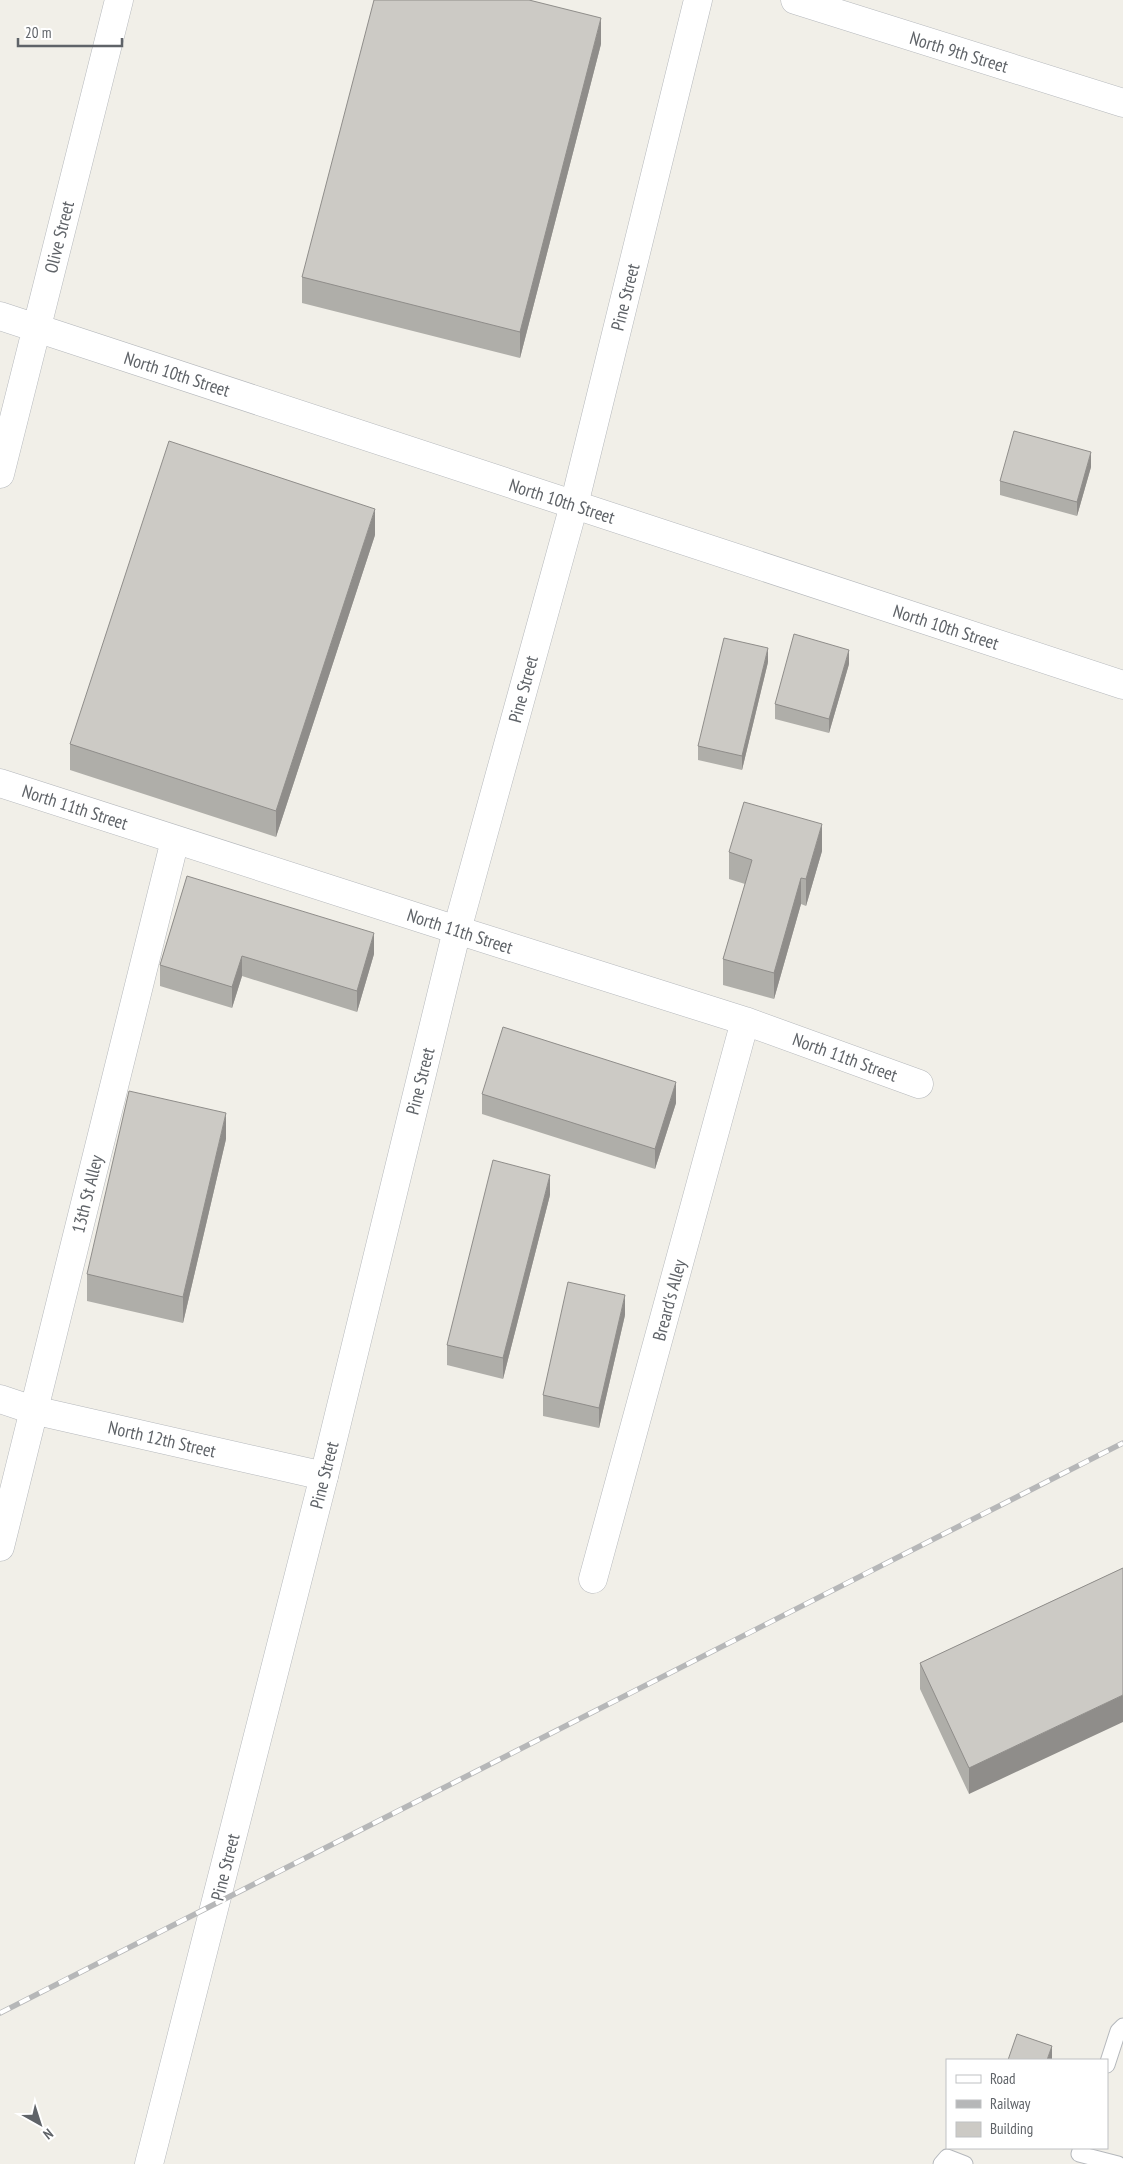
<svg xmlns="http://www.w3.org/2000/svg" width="1123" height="2164" font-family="'PT Sans Narrow',sans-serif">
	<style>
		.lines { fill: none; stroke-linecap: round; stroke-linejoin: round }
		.service-casing { stroke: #b5b8bc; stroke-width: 17 }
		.minor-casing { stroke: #b5b8bc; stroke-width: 29 }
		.tertiary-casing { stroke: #b5b8bc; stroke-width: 29 }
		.service { stroke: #fff; stroke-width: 15 }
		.minor { stroke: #fff; stroke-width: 28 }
		.tertiary { stroke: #fff; stroke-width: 28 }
		.rail-casing { stroke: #b6b7b8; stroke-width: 5.5 }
		.rail { stroke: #fff; stroke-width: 4; stroke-dasharray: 11; stroke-linecap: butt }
		.wall { fill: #afaea9 }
		.shaded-wall { fill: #8f8d8a }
		.building { fill: #cccac5; stroke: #8f8d8a }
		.labels { text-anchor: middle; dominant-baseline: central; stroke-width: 4.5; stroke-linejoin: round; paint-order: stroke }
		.street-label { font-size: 18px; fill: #5f6368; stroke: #fff }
	</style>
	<rect width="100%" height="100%" fill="#f1efe8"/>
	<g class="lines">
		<defs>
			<path id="service" d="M1107,2065L1118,2031L1123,2026
				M1081,2148L1079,2154L1118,2164
				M941,2164L947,2157L965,2164"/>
			<path id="minor" d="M795,0L1123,103
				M0,316L1123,685
				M0,474L119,0
				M0,783L457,930L745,1021L919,1084
				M0,1399L33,1410L324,1476
				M0,1547L175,840
				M593,1579L745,1021"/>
			<path id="tertiary" d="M149,2164L324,1476L457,930L574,505L698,0"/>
		</defs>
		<use href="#service" class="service-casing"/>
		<use href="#minor" class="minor-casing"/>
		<use href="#tertiary" class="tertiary-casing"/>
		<use href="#service" class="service"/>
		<use href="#minor" class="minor"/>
		<use href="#tertiary" class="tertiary"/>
		<defs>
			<path id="rail" d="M0,2013L1123,1443"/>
		</defs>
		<use href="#rail" class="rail-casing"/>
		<use href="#rail" class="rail"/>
	</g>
	<path class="wall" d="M601,44L520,358L302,303V277Z
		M1091,467L1077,516L1000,495V481Z
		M375,535L276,837L70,770V744Z
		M768,662L742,770L698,760V746Z
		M849,664L829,733L775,719V704Z
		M822,851L806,906L801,904L774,999L723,985V959L745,884L729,879V852Z
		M187,876L374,954L357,1012L242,976L232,1008L160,986V965Z
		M482,1094L676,1103L655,1169L482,1114Z
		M226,1139L183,1323L87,1301V1274Z
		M550,1195L503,1379L447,1365V1345Z
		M625,1315L599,1428L543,1416V1395Z
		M1123,1568L969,1794L920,1689V1663Z"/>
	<path class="shaded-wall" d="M601,18V44L520,358V332Z
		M1091,452V467L1077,516V502Z
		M375,509V535L276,837V811Z
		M768,648V662L742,770V756Z
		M849,650V664L829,733V719Z
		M822,824V851L806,906V879Z
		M801,878V904L774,999V973Z
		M374,933V954L357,1012V991Z
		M242,956V976L232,1008V987Z
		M676,1082V1103L655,1169V1149Z
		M226,1113V1139L183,1323V1297Z
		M550,1175V1195L503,1379V1358Z
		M625,1295V1315L599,1428V1408Z
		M1123,1695V1722L969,1794V1768Z
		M1052,2046V2060H1047Z"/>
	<path class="building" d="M374,0H529L601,18L520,332L302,277Z
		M1014,431L1091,452L1077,502L1000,481Z
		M169,441L375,509L276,811L70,744Z
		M794,634L849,650L829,719L775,704Z
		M724,638L768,648L742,756L698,746Z
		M744,802L822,824L806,879L801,878L774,973L723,959L752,860L729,852Z
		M187,876L374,933L357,991L242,956L232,987L160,965Z
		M503,1027L676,1082L655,1149L482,1094Z
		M129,1091L226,1113L183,1297L87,1274Z
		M493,1160L550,1175L503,1358L447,1345Z
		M568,1282L625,1295L599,1408L543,1395Z
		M1123,1568V1695L969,1768L920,1663Z
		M1017,2034L1052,2046L1047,2060H1008Z"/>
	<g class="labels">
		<g class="street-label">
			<text transform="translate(959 52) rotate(17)">North 9th Street</text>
			<text transform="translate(59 237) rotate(-76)">Olive Street</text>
			<text transform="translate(625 297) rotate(-76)">Pine Street</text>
			<text transform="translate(177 374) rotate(18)">North 10th Street</text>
			<text transform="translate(562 501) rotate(18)">North 10th Street</text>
			<text transform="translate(946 627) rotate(18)">North 10th Street</text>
			<text transform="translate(523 689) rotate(-75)">Pine Street</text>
			<text transform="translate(75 807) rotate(18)">North 11th Street</text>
			<text transform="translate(460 931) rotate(18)">North 11th Street</text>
			<text transform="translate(845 1057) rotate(20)">North 11th Street</text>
			<text transform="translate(420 1081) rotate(-76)">Pine Street</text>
			<text transform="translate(87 1194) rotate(-76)">13th St Alley</text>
			<text transform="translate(669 1300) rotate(-75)">Breard's Alley</text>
			<text transform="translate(162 1439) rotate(13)">North 12th Street</text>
			<text transform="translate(324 1475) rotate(-76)">Pine Street</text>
			<text transform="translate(225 1867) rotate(-76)">Pine Street</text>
		</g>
	</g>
	<rect x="946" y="2059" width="162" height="90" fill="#ffffff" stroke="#bfc1c3"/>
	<rect x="956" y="2075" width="25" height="8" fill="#ffffff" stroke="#bfc1c3"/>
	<text x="990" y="2084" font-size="15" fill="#5f6368">Road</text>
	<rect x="956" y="2100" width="25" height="8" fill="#b6b7b8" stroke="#bfc1c3"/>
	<text x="990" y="2109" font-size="15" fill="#5f6368">Railway</text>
	<rect x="956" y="2122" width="25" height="15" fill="#cccac5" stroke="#bfc1c3"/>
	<text x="990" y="2134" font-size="15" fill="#5f6368">Building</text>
	<g transform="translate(40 2124) rotate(141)" stroke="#ffffff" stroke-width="4" paint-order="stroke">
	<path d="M0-4L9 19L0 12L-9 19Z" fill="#5f6368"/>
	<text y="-8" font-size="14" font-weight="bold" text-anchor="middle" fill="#5f6368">N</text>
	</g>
	<path d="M18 38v8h104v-8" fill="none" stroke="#5f6368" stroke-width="2.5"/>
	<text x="25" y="38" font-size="15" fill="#5f6368" stroke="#ffffff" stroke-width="4" paint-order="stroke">20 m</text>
</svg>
